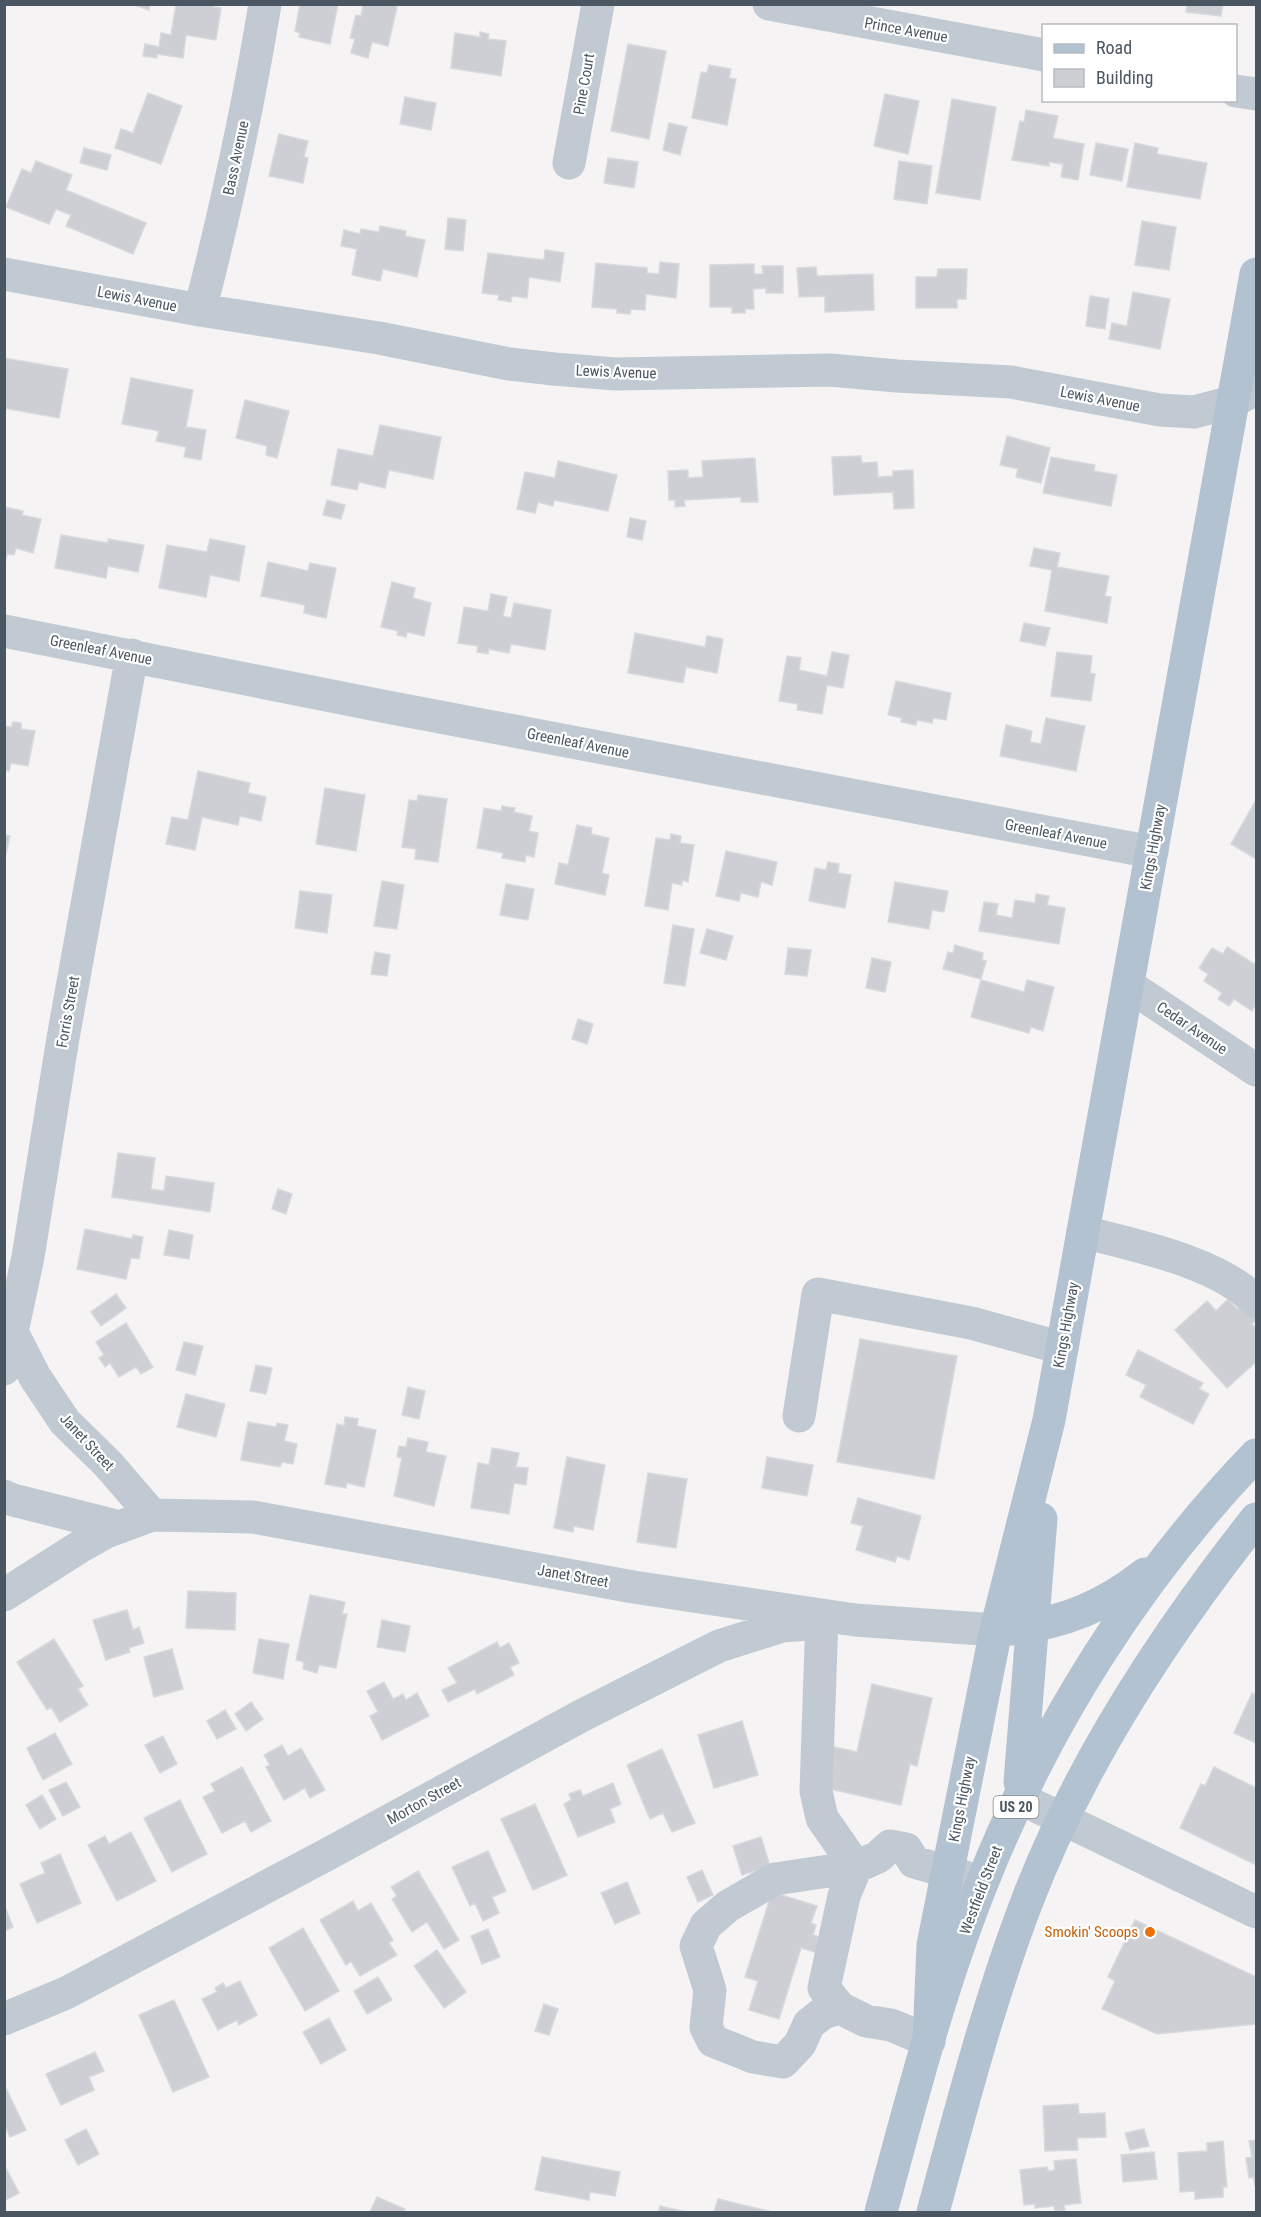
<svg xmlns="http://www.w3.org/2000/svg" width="1261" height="2217" font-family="'Roboto Condensed',sans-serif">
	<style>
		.building { fill: #cdcfd5; stroke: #d7d9de; stroke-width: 1.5 }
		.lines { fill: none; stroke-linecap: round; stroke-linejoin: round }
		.minor { stroke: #c1cad2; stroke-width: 33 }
		.major { stroke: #b3c2d1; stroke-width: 33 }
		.food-dot { fill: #e8710a; stroke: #fff; stroke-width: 2 }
		.labels { text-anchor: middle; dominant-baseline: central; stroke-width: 4.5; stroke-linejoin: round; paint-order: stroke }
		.shield { fill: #fff; stroke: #808990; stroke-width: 1.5 }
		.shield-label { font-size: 14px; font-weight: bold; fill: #4a5661 }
		.street-label { font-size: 15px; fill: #4a5661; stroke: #fff }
		.food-label { font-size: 15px; fill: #c56008; stroke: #fff; text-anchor: end }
	</style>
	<rect width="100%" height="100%" fill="#f5f3f3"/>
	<path class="building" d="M131,4H150L149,10Z
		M176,4H214L213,7L221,8L216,40L186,35L183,58L157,54V58L143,56L145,44L159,47L161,33L171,35Z
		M300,4H338L330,44L299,37L300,33L295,31Z
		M363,4H393L397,7L388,46L372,42L368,58L351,53L355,39L350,38L356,15L361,16Z
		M1187,4H1223L1221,16L1186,12Z
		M480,32L489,34L488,39L506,41L501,76L451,68L455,33L480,37Z
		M628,44L666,51L649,139L611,131Z
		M709,65L731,69L729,78L736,79L727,125L692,118L701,72L707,73Z
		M148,93L182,106L161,164L115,148L121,129L133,133Z
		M885,94L919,101L908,154L874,146Z
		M405,97L436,103L431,130L400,124Z
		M952,99L996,107L980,200L936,193Z
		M1026,110L1058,116L1053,138L1084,144L1078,180L1061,177L1063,164L1049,162V166L1012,160L1020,121L1024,122Z
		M669,123L687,127L680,155L663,150Z
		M279,134L308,141L304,157L308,158L303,183L269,176Z
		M1096,143L1128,149L1122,181L1090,175Z
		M1135,143L1158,148L1157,154L1207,163L1200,199L1127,187Z
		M84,148L111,155L107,170L80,163Z
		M608,158L638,162L634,188L604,183Z
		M36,161L72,175L66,190L146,223L133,254L66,226L71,215L56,209L49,224L6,207L22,169L31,173Z
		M899,161L932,166L927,204L894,199Z
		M448,218L466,220L463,251L445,249Z
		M1142,221L1176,227L1169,270L1135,265Z
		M380,226L406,231L405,236L425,240L417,277L383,269L380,281L352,275L357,249L341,246L344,230L360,234L361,229L379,232Z
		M545,250L564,253L560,282L529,277L527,298L512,296L511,302L498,300L499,295L482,293L488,253L544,260Z
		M660,262L679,264L676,298L646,294L645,310L631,309L630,314L617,313V309L592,307L596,263L647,268V273L659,274Z
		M754,264V274H763L762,266H783V293H766V288L753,289L754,309H745V313H732V307H710V265Z
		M816,267L817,276L873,274L874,310L825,312V296L799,297L797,268Z
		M938,269H967L966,299H957V308H916V277H937Z
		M1133,292L1170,299L1160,349L1109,339L1112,323L1127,326Z
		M1090,296L1109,299L1105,329L1086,326Z
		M4,358L68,369L59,418L4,408Z
		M131,378L193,390L186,427L206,430L201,460L184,457L186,447L156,441L159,431L122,424Z
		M245,400L289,411L277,458L266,455L267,446L236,438Z
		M380,425L441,437L433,479L389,470L385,488L359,482L357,490L331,485L338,449L373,456Z
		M1007,436L1050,448L1041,483L1016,477L1018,469L1000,465Z
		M861,456L862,463L877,462L878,477L893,476V471L913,470L914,508L894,509L893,492L834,495L832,457Z
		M1051,457L1095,465L1094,471L1117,475L1111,506L1043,493Z
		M755,458L758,502H741V497L684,500L685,506L675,507V500H669L668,471L688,470V478L703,477L702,461Z
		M558,461L617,475L608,511L554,500L553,506L538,502L535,513L517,509L525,472L555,478Z
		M327,500L345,505L341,519L323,515Z
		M4,507L23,511L22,515L41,519L33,553L16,548L14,555L7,554L5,562Z
		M630,518L646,521L642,540L627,537Z
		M61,535L108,543V539L144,545L138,572L108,566L106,578L55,568Z
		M210,539L245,546L239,581L210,575L206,597L159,588L167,545L207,552Z
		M1034,548L1060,553L1057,567L1109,576L1105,596L1111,597L1107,623L1045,611L1052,570L1030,566Z
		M268,562L308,571L310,563L336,568L326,618L304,613L305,605L261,596Z
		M392,582L415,588L413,598L431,603L424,636L407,632L406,637L397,635L398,631L381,627Z
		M491,594L507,597L503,616L511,618L514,603L551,610L545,650L511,644L509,653L489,649L488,654L477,652L478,646L458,643L464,607L488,611Z
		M1024,623L1050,628L1045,646L1020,641Z
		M635,633L705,647L707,636L723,639L717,673L686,667L683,683L628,673Z
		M832,652L849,655L843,688L827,685L822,714L797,710L798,704L779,701L787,656L801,658L799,670L827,676Z
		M1057,652L1092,656L1090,673L1095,674L1091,701L1051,696Z
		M896,681L951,693L946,720L933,718L932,723L917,720L916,725L901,722L902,718L888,715Z
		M1046,718L1085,726L1076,771L1000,756L1006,725L1032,731L1030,742L1041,744Z
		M13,722L21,723V729L35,731L28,766L11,763L9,771L4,770V726L11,727Z
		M198,771L250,783L248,793L266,797L261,821L240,816L238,825L202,817L195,850L166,844L172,817L188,820Z
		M325,788L365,795L356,851L316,844Z
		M418,795L447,799L438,862L415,859L416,849L402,847L409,800L417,801Z
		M1256,800V859L1231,844Z
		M502,806L515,808L514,812L532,816L529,831L538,833L534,857L526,855L525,862L502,858L503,853L477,848L484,808L501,811Z
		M577,825L592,828L591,834L609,838L602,873L609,875L605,895L555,884L559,863L568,865Z
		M671,834L681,836L680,843L694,845L688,882L682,880V885L672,883L668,910L645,906L656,838L670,840Z
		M4,835L10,836L4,862Z
		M726,851L777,862L772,885L761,882L758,897L741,893L739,901L716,896Z
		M828,862L839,864L838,873L851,875L845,908L809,901L815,868L826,870Z
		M382,881L404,885L397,929L374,926Z
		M895,882L948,891L944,912L932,910L929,929L888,922Z
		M506,884L534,889L528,920L500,915Z
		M300,891L332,895L327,933L295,928Z
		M1036,894L1049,896L1047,905L1065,908L1059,944L979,931L984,902L998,904L996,915L1012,918L1015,900L1035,903Z
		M673,925L694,929L685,986L664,983Z
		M707,929L733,936L726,960L700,953Z
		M955,945L983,953L982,960L986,961L981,979L943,969L948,952L953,953Z
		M1227,947L1256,965V1003L1252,1011L1234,999L1229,1006L1218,999L1222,993L1204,981L1208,974L1199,968L1212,948L1223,954Z
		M788,948L811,950L807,976L785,974Z
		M375,952L390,955L387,976L371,974Z
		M872,958L891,962L885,992L866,988Z
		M981,980L1024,992L1027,980L1054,987L1043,1031L1031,1027L1029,1033L971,1017Z
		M578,1019L593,1024L587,1044L572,1039Z
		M118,1153L155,1158L151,1189L164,1191L166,1176L214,1183L210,1212L112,1197Z
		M278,1189L292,1194L286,1214L272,1209Z
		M85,1229L132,1239L133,1235L143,1237L139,1259L131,1258L126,1279L77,1269Z
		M169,1230L193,1235L189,1259L164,1255Z
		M116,1294L126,1308L101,1326L91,1312Z
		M1228,1299L1237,1309L1244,1303L1256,1316V1320L1252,1324L1256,1329V1362L1227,1388L1175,1330L1207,1301L1216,1311Z
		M126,1323L153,1367L141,1374L136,1367L119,1377L110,1363L105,1367L99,1358L104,1355L96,1342Z
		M860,1339L957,1356L934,1479L837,1462Z
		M184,1342L203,1346L195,1375L176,1370Z
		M1138,1350L1203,1383L1199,1389L1209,1394L1193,1424L1140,1397L1146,1385L1126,1375Z
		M256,1365L272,1368L266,1394L250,1391Z
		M408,1387L425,1391L419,1419L402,1415Z
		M186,1394L225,1404L216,1437L177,1427Z
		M345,1417L358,1419L357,1426L376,1430L364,1487L347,1483L346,1488L325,1484L337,1424L344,1426Z
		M248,1422L276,1427L277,1423L288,1425L284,1441L297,1444L293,1464L282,1462L280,1467L241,1460Z
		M408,1438L428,1442L426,1452L446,1456L434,1506L394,1496L402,1458L397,1457L399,1446L406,1447Z
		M492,1448L519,1453L516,1467L528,1468L526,1485L514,1483L509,1514L471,1508L478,1463L489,1465Z
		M567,1457L605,1465L593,1530L574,1526L573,1532L554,1528Z
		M767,1457L813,1465L807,1496L762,1488Z
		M648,1473L687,1479L676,1548L637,1542Z
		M858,1498L921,1516L909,1560L897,1556L895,1562L856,1550L863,1526L851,1523Z
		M188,1591L236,1593L235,1630L186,1628Z
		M310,1595L345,1602L342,1614H347L336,1668L319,1665L317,1673L303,1669L304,1662L296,1660Z
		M127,1610L133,1630L139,1627L144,1643L129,1648L130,1652L106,1660L93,1620Z
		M382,1620L410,1626L405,1652L377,1647Z
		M54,1639L83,1686L78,1689L88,1705L60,1722L51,1707L47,1710L17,1662Z
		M259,1639L289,1644L283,1679L253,1673Z
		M497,1642L500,1648L509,1643L519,1663L510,1667L514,1675L477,1694L475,1689L448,1702L442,1690L457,1683L448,1668Z
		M172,1649L183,1689L154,1697L144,1657Z
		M384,1682L393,1699L403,1694L406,1700L417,1693L429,1716L382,1740L370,1716L378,1712L367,1691Z
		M872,1684L932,1698L917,1766L910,1764L901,1805L821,1787L830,1746L857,1752Z
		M1252,1693L1256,1695V1743L1234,1733Z
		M251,1702L263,1719L246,1731L235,1714Z
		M225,1710L236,1729L217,1739L207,1721Z
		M742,1721L758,1775L714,1788L698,1735Z
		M55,1733L72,1764L43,1780L27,1748Z
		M163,1736L177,1764L160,1773L145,1745Z
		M282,1745L288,1756L301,1748L325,1790L310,1798L305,1788L284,1800L266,1767L270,1765L264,1755Z
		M662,1749L695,1823L672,1832L663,1813L650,1819L627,1765Z
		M242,1767L271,1821L251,1832L245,1821L222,1833L203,1797L215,1791L211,1784Z
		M1214,1767L1256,1788V1858L1254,1864L1180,1828L1201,1784L1205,1786Z
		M66,1782L80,1807L63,1816L49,1790Z
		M613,1783L621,1804L610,1809L615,1822L578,1837L564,1804L571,1800L569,1794L580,1790L583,1796Z
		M42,1795L56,1819L40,1829L26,1805Z
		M180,1800L207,1854L172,1872L144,1818Z
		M535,1804L567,1875L533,1890L501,1819Z
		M131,1832L156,1881L117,1901L88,1845L105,1836L109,1844Z
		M761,1837L770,1866L742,1875L733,1846Z
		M488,1851L506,1891L492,1897L499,1913L483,1921L475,1903L470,1906L452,1867Z
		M60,1854L81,1903L37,1923L20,1884L45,1873L41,1863Z
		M702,1870L713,1895L698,1902L687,1877Z
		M418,1871L459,1940L444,1949L427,1922L412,1932L392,1899L397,1896L391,1887Z
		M627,1882L640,1913L615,1924L601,1893Z
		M772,1892L817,1906L811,1923L816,1925L813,1935L822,1938L818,1953L801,1948L779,2019L749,2010L758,1981L745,1977Z
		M353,1901L358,1911L371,1903L393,1940L389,1943L397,1955L360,1976L351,1961L346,1965L320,1920Z
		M6,1909L13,1927L4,1931V1910Z
		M1135,1920L1256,1977V2024L1157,2034L1102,2009L1115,1981L1108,1977Z
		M303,1928L339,1991L305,2011L269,1948Z
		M488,1929L500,1957L482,1964L471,1936Z
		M437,1950L466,1992L444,2008L414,1966Z
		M378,1977L392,2000L367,2014L354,1991Z
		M240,1981L257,2015L239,2025L237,2020L218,2030L202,1999L217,1992L215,1988L223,1983L226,1988Z
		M174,2000L209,2077L173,2092L139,2015Z
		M544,2004L558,2009L549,2035L535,2031Z
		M329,2018L346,2050L321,2064L303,2032Z
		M95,2052L104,2071L89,2077L94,2090L61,2105L46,2074Z
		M6,2088L26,2130L10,2137L7,2130L4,2131V2089Z
		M1078,2104L1079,2114L1105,2113L1106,2137L1077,2138L1078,2150L1045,2151L1043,2106Z
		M86,2129L99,2154L78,2165L65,2140Z
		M1144,2129L1149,2146L1130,2150L1125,2133Z
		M1256,2140V2186H1255L1253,2177L1249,2178L1246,2158L1252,2157L1249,2141Z
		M1223,2141L1227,2187H1223V2197L1195,2199V2191L1180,2192L1178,2153L1207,2151V2143Z
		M1154,2152L1157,2179L1123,2182L1121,2155Z
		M542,2157L620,2172L615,2196L590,2192L589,2200L535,2190Z
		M1076,2159L1081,2203L1064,2205L1065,2210L1055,2211L1054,2206L1035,2208V2204L1024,2205L1020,2170L1047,2167L1048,2171L1055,2170L1054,2161Z
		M6,2168L19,2193L4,2201V2169Z
		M377,2197L405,2209L403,2212H370Z
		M718,2199L772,2212H714Z
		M660,2206L686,2212H659Z"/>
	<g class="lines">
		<path class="minor" d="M769,4L1044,55
			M1236,91L1256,94
			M569,163L598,4
			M4,274L200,310L379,338L509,364L554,369L616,374L830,370L897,376L1011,382L1160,410L1194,412L1232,402L1256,389
			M200,310C226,209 248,108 265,4
			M4,631L382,706L1152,852
			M1128,985L1256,1070
			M1083,1232C1134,1245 1222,1263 1256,1302
			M12,1332L35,1377L65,1422L108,1464L152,1515L253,1517L633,1587L855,1620L996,1630
			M4,1369L28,1257L63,1038L132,655
			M799,1416L818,1294L971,1323L1062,1348
			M4,1496L13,1500L120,1527
			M4,1595L81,1546L106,1532L152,1515
			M822,1616L816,1791L822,1818L856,1867L775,1879L728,1906L706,1925L696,1946L710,1990L706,2027L713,2041L753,2057L783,2062L800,2044L809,2024L823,2013L840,2008
			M1019,1798L1256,1912
			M4,2019L66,1993L328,1854L581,1716L719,1646L782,1626L809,1624
			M929,2041L891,2025L866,2021L840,2008L824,1988L844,1896L856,1867L878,1857L890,1846L906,1849L914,1862L982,1882"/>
		<path class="major" d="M1012,1629C1065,1622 1103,1607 1145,1574
			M1020,1782L1041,1519
			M929,2041L933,1945L996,1630L1049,1420L1256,274
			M881,2212C911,2102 939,1990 982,1883C1045,1725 1138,1577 1256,1455
			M933,2212C961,2109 988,2004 1026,1904C1079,1764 1164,1635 1256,1519"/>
	</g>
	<circle class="food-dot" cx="1150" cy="1932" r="6"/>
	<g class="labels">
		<rect class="shield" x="993.5" y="1796" width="45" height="22" rx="4.5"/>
		<g class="shield-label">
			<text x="1016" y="1807">US 20</text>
		</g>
		<g class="street-label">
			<text transform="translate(906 30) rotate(10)">Prince Avenue</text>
			<text transform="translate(584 84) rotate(-80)">Pine Court</text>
			<text transform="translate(236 158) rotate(-78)">Bass Avenue</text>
			<text transform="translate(137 299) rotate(11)">Lewis Avenue</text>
			<text transform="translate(616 372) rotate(2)">Lewis Avenue</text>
			<text transform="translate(1100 399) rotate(11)">Lewis Avenue</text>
			<text transform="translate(101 650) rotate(11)">Greenleaf Avenue</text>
			<text transform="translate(578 743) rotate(11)">Greenleaf Avenue</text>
			<text transform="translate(1056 834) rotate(11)">Greenleaf Avenue</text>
			<text transform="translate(1153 847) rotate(-80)">Kings Highway</text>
			<text transform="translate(68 1012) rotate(-80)">Forris Street</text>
			<text transform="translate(1192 1028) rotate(34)">Cedar Avenue</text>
			<text transform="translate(1066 1325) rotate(-80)">Kings Highway</text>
			<text transform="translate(87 1442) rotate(47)">Janet Street</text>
			<text transform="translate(573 1576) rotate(10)">Janet Street</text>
			<text transform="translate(962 1799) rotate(-79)">Kings Highway</text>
			<text transform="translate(424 1801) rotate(-29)">Morton Street</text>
			<text transform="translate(981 1890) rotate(-69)">Westfield Street</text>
		</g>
		<g class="food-label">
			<text x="1138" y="1932">Smokin' Scoops</text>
		</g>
	</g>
	<rect width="1261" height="2217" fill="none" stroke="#4a5661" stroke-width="12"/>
	<rect x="1042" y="24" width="195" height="78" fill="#ffffff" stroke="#b7bbc0" stroke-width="1.5"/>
	<rect x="1054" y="44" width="30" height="9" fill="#b3c2d1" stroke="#b7bbc0" stroke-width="1.5"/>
	<text x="1096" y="54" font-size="18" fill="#4a5661">Road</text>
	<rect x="1054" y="69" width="30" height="18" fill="#cdcfd5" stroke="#b7bbc0" stroke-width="1.5"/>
	<text x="1096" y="84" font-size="18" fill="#4a5661">Building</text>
</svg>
